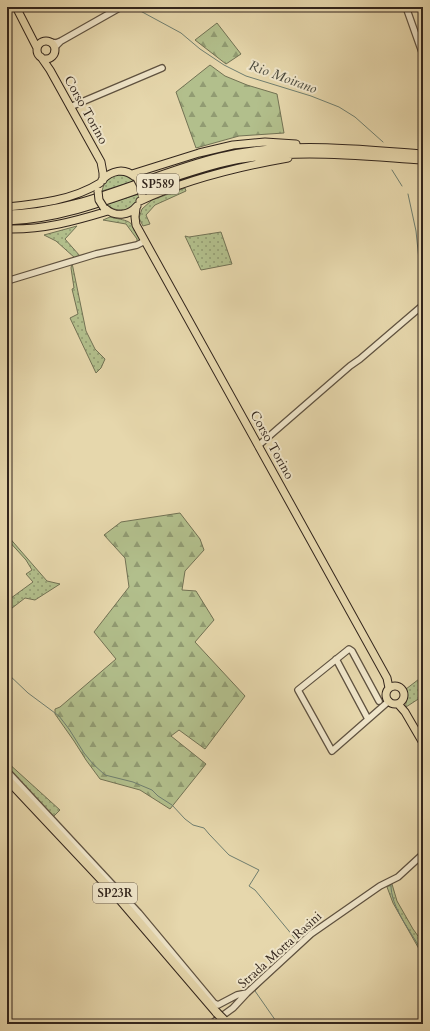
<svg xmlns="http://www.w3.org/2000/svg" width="430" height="1031" font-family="Cardo,serif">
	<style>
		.grass { fill: url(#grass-dots); stroke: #727254 }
		.forest { fill: url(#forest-firs); stroke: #727254 }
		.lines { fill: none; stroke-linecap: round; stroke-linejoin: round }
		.stream { stroke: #6f7e6f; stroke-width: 1 }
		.minor-casing { stroke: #5f5240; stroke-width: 8 }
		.major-casing { stroke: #32251c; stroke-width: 9 }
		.highway-casing { stroke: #32251c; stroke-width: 10 }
		.minor { stroke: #efe5c9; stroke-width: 5.5 }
		.major { stroke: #e6d7ac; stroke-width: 7 }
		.highway { stroke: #e6d7ac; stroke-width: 8 }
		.major-bridge-casing { stroke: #32251c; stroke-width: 9; stroke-linecap: butt }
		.highway-bridge-casing { stroke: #32251c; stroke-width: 10; stroke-linecap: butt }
		.major-bridge { stroke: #e6d7ac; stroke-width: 7 }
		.highway-bridge { stroke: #e6d7ac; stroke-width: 8 }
		.labels { text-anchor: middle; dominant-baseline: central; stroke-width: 4; stroke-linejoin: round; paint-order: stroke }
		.shield { fill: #efe5c9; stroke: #6b5f50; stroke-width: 1 }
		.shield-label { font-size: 12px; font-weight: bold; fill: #32251c }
		.street-label { font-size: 13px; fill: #32251c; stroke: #efe5c9 }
		.water-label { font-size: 14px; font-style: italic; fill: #4b4a3e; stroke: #efe5c9 }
	</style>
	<defs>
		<pattern id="grass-dots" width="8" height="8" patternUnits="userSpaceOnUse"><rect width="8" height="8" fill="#b2bf8c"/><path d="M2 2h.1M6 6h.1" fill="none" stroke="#919b72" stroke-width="1.8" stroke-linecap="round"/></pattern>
		<pattern id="forest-firs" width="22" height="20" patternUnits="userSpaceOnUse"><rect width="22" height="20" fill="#b2bf8c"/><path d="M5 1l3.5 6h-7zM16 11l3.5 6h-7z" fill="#919b72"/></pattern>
	</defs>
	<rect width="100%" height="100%" fill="#e6d7ac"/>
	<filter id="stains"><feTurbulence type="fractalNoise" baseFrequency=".005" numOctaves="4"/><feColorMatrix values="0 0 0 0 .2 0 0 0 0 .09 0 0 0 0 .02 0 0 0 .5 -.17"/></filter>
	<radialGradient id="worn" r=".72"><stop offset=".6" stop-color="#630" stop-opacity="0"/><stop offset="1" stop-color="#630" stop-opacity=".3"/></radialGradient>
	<path class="grass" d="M117,174C124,174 129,175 135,181L102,191C104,182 109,177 117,174Z
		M185,188L186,191L155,205L146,215L150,224L143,226L139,218L142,209L152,200Z
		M139,194C137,211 118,215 106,204Z
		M110,217C132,222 130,219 141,240L137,243V239L126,224L103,220Z
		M77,226L65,239L80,256L75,258L56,241L44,235Z
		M221,232L232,264L201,270L185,236L189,237Z
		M72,263L86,331L95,349L105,359L101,368L96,373L70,318L78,314L72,289L74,288L71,268Z
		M7,535L47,581L60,584L35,600L25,598L7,612V601L33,582L26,574L32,570L26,560L7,539Z
		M423,676V696L406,707C405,700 408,697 406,689Z
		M7,762L60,810L53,817L7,768Z
		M392,884L397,901L413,929L423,943V956L393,903L387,887Z"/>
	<path class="forest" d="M217,23L241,54L226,64L195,40Z
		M210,65L225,76L247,85L277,94L284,133L239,136L196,148L176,92Z
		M180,513L200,539L204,550L185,571L182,590L196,591L214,620L195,642L245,696L205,749L179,730L171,736L206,764L170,809L140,790L100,779L86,760L74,741L55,714V709L60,707L116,659L94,632L129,587L125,558L104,535L121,522Z"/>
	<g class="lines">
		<path class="stream" d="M133,7L181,33L200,49L224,65L246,76L311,96L339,107L355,117L383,142
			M392,170L402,186
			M408,194L416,231L419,260L423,266
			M7,673L28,693L59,716L69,729L84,753L93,764L105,775L133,782L152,790L158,796L172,805L185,819L193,825L204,828L209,834L229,855L259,870L249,886L255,890L298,942
			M391,884C390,907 412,933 423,953
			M265,980L255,991L278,1024"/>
		<defs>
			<path id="minor" d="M406,7L423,55
				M50,42L56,43L61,41L121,7
				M54,52L56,46L61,41
				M70,107L162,68
				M7,281L96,254L137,245L145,241
				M259,445L350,366L360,359L423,305
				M336,659L368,719
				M379,701L352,651L349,649L298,690L332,751L389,701
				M7,771L139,913L214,1003L218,1005L237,995L247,993
				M211,1024L233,1008L247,993L311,934L380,886L398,877L423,854"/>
			<path id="major" d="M16,7L37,48
				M37 50a9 9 0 1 1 18 0a9 9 0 1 1-18 0Z
				M41,57L50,70L101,162L103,173V180
				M132,174L199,153L233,145L265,142L296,144
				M102,180C111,171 124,167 135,177
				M140,201C187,179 237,167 288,158
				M7,207C38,204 73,200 100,183
				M136,208L135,217L136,225L387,678L389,688
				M106,209C115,217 129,216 137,206
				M7,214C82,213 149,174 220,157C287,141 355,149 423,154
				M7,221C85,218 152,179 226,162C291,148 358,156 423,160
				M7,229C43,230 75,221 108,211
				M386 695a9 9 0 1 1 18 0a9 9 0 1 1-18 0Z
				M398,704L405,712L423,743"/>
			<path id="highway" d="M7,779L116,895L217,1013"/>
		</defs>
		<use href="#minor" class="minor-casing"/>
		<use href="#major" class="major-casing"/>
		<use href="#highway" class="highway-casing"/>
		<use href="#minor" class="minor"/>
		<use href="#major" class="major"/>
		<use href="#highway" class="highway"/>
		<defs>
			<path id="major-bridge" d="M137,178L141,186L142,195
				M98,191L99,200L104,208"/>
			<path id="highway-bridge" d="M217,1013L224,1020"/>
		</defs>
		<use href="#major-bridge" class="major-bridge-casing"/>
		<use href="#highway-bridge" class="highway-bridge-casing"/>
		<use href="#major-bridge" class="major-bridge"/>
		<use href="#highway-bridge" class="highway-bridge"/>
	</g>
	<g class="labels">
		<g class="shield">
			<rect x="137" y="174" width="42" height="20" rx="3"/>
			<rect x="93" y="883" width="44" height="20" rx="3"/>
		</g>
		<g class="shield-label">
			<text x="158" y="184">SP589</text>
			<text x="115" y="893">SP23R</text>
		</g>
		<g class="street-label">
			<text transform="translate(86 110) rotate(61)">Corso Torino</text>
			<text transform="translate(272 445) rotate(61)">Corso Torino</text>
			<text transform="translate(280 950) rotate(-42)">Strada Motta Rasini</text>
		</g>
		<g class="water-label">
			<text transform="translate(283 77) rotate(20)">Rio Moirano</text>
		</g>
	</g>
	<rect width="430" height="1031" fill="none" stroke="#e6d7ac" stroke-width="24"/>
	<rect x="8" y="8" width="414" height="1015" fill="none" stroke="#32251c" stroke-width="2"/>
	<rect x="12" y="12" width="406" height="1007" fill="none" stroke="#32251c"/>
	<rect width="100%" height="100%" filter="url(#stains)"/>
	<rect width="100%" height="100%" fill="url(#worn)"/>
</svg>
